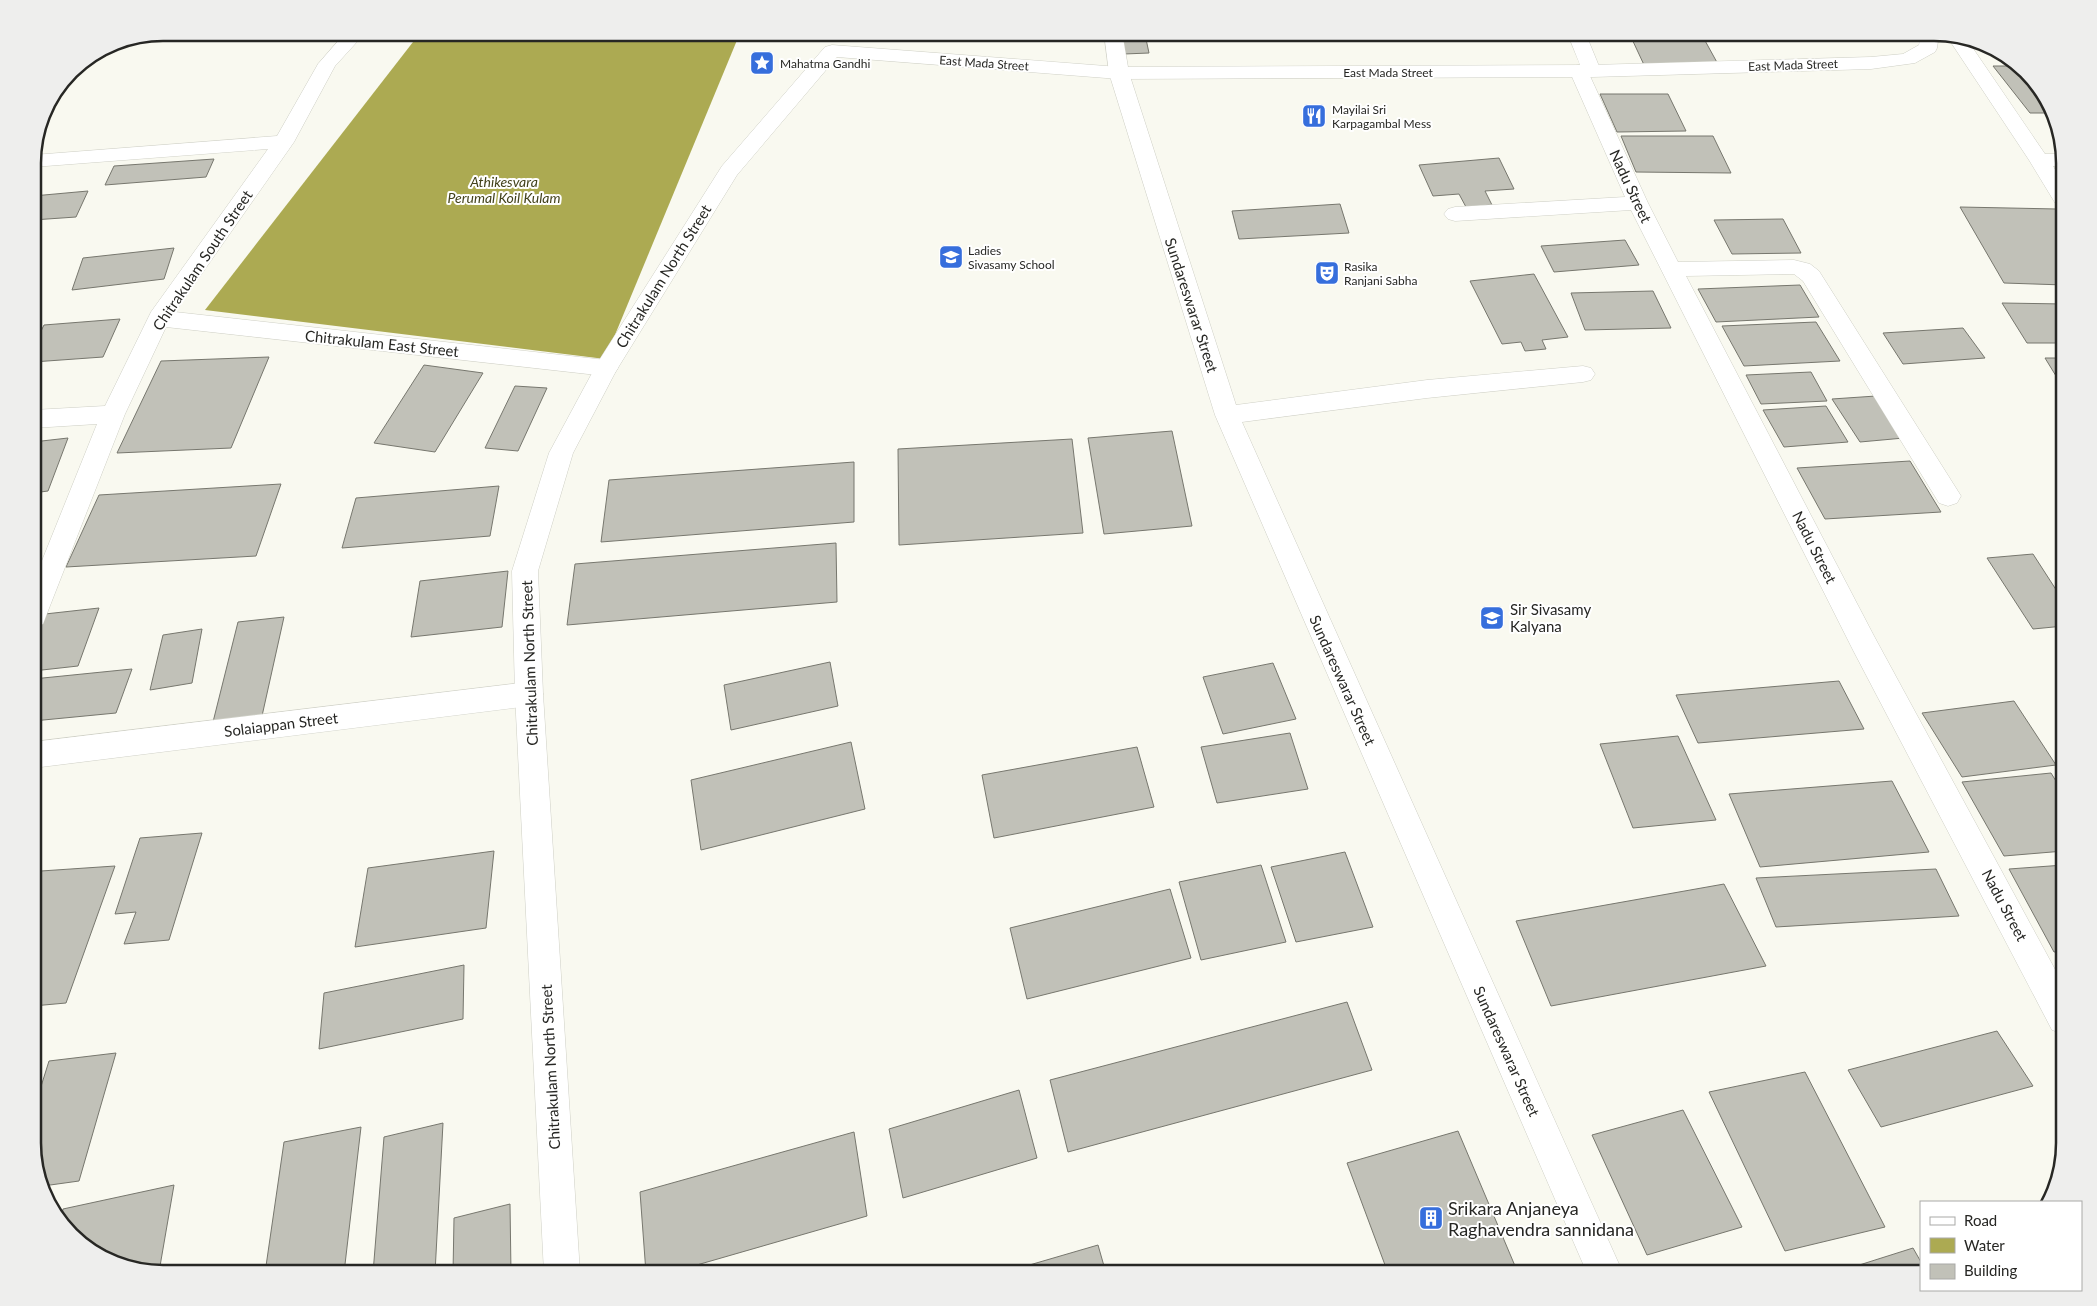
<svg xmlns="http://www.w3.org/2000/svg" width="2097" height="1306" font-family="Lato,sans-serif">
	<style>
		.water { fill: #acaa52 }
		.building { fill: #c1c1b8; stroke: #77776e }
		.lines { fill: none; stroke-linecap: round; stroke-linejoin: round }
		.street-casing { stroke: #cecfc5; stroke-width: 1 }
		.secondary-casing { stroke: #cecfc5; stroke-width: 1 }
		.street { fill: #fff; fill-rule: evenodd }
		.secondary { fill: #fff; fill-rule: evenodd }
		.labels { text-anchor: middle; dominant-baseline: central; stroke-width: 4; stroke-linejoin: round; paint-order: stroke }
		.far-poi-label { font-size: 12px; fill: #272724; stroke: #fff; text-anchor: start }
		.far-street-label { font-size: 12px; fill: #272724; stroke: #fff }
		.far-water-label { font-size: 14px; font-style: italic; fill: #43421c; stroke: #fff }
		.street-label { font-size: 15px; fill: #272724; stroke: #fff }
		.poi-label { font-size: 15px; fill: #272724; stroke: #fff; text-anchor: start }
		.near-poi-label { font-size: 18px; fill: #272724; stroke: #fff; text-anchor: start }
		.rim { fill: none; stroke: #272724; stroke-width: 2.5 }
	</style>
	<rect width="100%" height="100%" fill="#f9f9f0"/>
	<path class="water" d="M420,33H740L605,359L205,310Z"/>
	<path class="building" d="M1631,37H1703L1719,66L1645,67Z
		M1122,39H1146L1149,53L1124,54Z
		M1993,66H2016L2047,98L2051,113H2030Z
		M1600,94H1668L1686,131L1617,132Z
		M1621,136H1713L1731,173L1636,172Z
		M1499,158L1514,189L1485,191L1492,205L1466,207L1459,194L1433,196L1419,165Z
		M214,159L206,177L105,185L114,166Z
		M88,191L76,217L33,220V196Z
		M1340,204L1349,233L1239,239L1232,211Z
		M1960,207L2057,209L2064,221V285L2004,283Z
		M1783,219L1801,253L1732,254L1714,220Z
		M1625,240L1639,265L1554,272L1541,246Z
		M174,248L164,279L72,290L83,258Z
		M1534,274L1568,337L1542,340L1546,349L1525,351L1521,342L1502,344L1470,281Z
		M1800,285L1819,317L1716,322L1698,289Z
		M1653,291L1671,328L1585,330L1571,293Z
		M2002,303L2064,304V343H2027Z
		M120,319L103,357L33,362V347L44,325Z
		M1816,322L1840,361L1744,366L1722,326Z
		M1963,328L1985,358L1903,364L1883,333Z
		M269,357L231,448L117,453L161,361Z
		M2045,358H2064V389Z
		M424,365L483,373L435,452L374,443Z
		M1811,372L1827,401L1761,404L1746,375Z
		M515,386L547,388L518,451L485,448Z
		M1876,396L1904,438L1860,442L1832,399Z
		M1826,406L1848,442L1784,447L1763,410Z
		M1172,431L1192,526L1104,534L1088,438Z
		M68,438L48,491L33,493V442Z
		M1072,439L1083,533L899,545L898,449Z
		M1910,461L1941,512L1825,519L1797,468Z
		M854,462V522L601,542L609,480Z
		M281,484L256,556L66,567L99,495Z
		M499,486L490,536L342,548L356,498Z
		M836,543L837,602L567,625L575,564Z
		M2033,554L2064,602V626L2033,629L1987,558Z
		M508,571L502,627L411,637L420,581Z
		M99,608L78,666L33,671V646L45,614Z
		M284,617L262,716L213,722L238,622Z
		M202,629L192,683L150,690L163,635Z
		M830,662L838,706L731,730L724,685Z
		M1273,663L1296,719L1223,734L1203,677Z
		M132,669L116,713L33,721V679Z
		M1839,681L1864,729L1698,743L1676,695Z
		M2014,701L2056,765L1962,777L1922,713Z
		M1290,733L1308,789L1217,803L1201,747Z
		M1678,736L1716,820L1633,828L1600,744Z
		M851,742L865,809L701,850L691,780Z
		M1137,747L1154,807L994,838L982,775Z
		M2051,773L2064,794V851L2004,856L1962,782Z
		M1892,781L1929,852L1760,867L1729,794Z
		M202,833L169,940L124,944L136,912L115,914L140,838Z
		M494,851L486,928L355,947L368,868Z
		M1345,852L1373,927L1296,942L1271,867Z
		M1261,865L1286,942L1201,960L1179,882Z
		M2064,865V951L2054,952L2009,869Z
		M115,866L66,1003L33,1006V893L41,871Z
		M1936,869L1959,916L1776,927L1756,878Z
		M1724,884L1766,966L1551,1006L1516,921Z
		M1170,889L1191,958L1027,999L1010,928Z
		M464,965L463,1019L319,1049L324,993Z
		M1347,1002L1372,1070L1068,1152L1050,1080Z
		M1997,1031L2033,1086L1881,1127L1848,1070Z
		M116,1053L79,1181L43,1186L33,1151V1112L49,1061Z
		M1805,1072L1885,1227L1785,1251L1709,1092Z
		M1019,1090L1037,1158L903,1198L889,1129Z
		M1683,1110L1742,1227L1647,1255L1592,1135Z
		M443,1123L435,1273H373L384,1137Z
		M361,1127L344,1273H265L284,1142Z
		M1458,1131L1518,1273H1388L1347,1163Z
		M854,1132L867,1216L669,1273H646L640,1192Z
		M174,1185L159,1272L91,1252L61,1219L63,1209Z
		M510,1204L511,1273H453L454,1218Z
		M1098,1245L1106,1273H1028L1026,1266Z
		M1913,1248L1921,1262V1273H1834Z"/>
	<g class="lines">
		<defs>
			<path id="street" d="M346,32H366L335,66L294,142L175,312L606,360L614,362L618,368L614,374L606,376L166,327L125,414L46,616L43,624L33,627V583L97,424L33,428V410L105,406L151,312L268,149L33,167V155L277,136L318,64Z
				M1104,32H1122L1129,73L1236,405L1427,380L1583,366L1591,368L1595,374L1591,380L1583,382L1427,398L1242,422L1623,1273H1587L1215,415L1109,73Z
				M1567,32H1585L1601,71L1599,75L1590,76L1648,203L1678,262L1794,260L1810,264L1819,271L1961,496L1957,503L1948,506L1939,503L1803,281L1794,274L1686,276L1874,636L2064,986V1034L2052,1030L1854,652L1631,210L1455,221L1448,219L1444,214L1448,209L1455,207L1625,197L1569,70L1571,66L1580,65Z
				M1952,38L1970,44L2045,154H2062L2064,166H2053L2064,185V208L2057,206L2029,160L1950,41Z
				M529,682L539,685L543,694L539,703L529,706L33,768V742Z"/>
			<path id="secondary" d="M1921,32L1939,34L1937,48L1935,52L1915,63L1871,69L1592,77L1119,79L837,57L737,175L616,371L573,453L538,571L543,694L580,1273H544L515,694L512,571L549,453L598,362L722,166L825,47L832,45L1119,67L1592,65L1871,57L1903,54L1919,45Z"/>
		</defs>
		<use href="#street" class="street-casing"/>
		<use href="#secondary" class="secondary-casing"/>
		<use href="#street" class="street"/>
		<use href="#secondary" class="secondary"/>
	</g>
	<defs>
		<symbol id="sight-square" viewBox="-11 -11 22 22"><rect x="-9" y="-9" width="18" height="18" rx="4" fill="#366edc" stroke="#fff"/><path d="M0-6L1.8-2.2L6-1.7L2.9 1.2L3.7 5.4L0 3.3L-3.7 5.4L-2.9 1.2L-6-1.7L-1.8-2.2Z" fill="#fff"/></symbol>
		<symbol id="restaurant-square" viewBox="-11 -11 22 22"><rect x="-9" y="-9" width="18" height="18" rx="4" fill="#366edc" stroke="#fff"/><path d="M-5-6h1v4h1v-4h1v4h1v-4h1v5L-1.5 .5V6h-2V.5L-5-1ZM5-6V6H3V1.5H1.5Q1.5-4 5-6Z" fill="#fff"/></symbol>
		<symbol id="school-square" viewBox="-11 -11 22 22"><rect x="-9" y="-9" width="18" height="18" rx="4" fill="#366edc" stroke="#fff"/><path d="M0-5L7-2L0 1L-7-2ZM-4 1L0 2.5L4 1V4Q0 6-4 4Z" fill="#fff"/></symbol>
		<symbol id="theatre-square" viewBox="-11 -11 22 22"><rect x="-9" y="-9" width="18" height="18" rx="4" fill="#366edc" stroke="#fff"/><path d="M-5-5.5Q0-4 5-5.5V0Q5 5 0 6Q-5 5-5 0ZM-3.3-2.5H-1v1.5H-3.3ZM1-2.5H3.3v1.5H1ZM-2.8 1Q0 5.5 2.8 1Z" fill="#fff"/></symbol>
		<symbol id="building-square" viewBox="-11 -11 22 22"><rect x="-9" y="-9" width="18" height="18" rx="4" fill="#366edc" stroke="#fff"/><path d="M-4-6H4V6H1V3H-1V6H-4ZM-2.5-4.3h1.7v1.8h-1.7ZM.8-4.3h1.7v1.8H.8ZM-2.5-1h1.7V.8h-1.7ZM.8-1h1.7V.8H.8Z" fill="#fff"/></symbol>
	</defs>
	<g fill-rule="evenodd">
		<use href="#sight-square" x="748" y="49" width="28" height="28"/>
		<use href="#restaurant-square" x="1300" y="102" width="28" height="28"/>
		<use href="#school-square" x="937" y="243" width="28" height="28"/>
		<use href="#theatre-square" x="1313" y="259" width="28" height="28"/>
		<use href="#school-square" x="1478" y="604" width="28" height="28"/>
		<use href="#building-square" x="1417" y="1204" width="28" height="28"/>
	</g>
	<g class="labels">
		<g class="far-poi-label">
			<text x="780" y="63">Mahatma Gandhi</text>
			<text x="1332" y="109">Mayilai Sri<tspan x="1332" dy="14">Karpagambal Mess</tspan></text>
			<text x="968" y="250">Ladies<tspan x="968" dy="14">Sivasamy School</tspan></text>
			<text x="1344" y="266">Rasika<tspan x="1344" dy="14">Ranjani Sabha</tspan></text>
		</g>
		<g class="far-street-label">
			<text transform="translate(984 63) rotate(4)">East Mada Street</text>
			<text transform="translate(1793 65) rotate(-2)">East Mada Street</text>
			<text x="1388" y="72">East Mada Street</text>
		</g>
		<g class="far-water-label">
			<text x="504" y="181">Athikesvara<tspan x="504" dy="16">Perumal Koil Kulam</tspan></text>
		</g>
		<g class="street-label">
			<text transform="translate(1631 186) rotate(65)">Nadu Street</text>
			<text transform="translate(202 260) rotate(-56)">Chitrakulam South Street</text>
			<text transform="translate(663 276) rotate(-58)">Chitrakulam North Street</text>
			<text transform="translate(1192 305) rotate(72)">Sundareswarar Street</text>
			<text transform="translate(382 343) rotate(6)">Chitrakulam East Street</text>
			<text transform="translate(1815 547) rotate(63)">Nadu Street</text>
			<text transform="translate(529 663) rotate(-92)">Chitrakulam North Street</text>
			<text transform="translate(1343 680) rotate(66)">Sundareswarar Street</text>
			<text transform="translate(281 724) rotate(-7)">Solaiappan Street</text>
			<text transform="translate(2005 905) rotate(62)">Nadu Street</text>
			<text transform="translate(1507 1051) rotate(66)">Sundareswarar Street</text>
			<text transform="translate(550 1067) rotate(-93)">Chitrakulam North Street</text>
		</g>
		<g class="poi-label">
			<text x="1510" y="609">Sir Sivasamy<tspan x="1510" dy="17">Kalyana</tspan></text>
		</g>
		<g class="near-poi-label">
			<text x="1448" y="1208">Srikara Anjaneya<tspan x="1448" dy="21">Raghavendra sannidana</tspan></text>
		</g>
	</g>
	<path d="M0 0H2097V1306H0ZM163 41H1934A122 122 0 0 1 2056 163V1143A122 122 0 0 1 1934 1265H163A122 122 0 0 1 41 1143V163A122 122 0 0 1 163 41Z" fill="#eeeeed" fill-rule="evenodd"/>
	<path class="rim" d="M163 41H1934A122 122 0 0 1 2056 163V1143A122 122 0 0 1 1934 1265H163A122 122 0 0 1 41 1143V163A122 122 0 0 1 163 41Z"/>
	<rect x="1920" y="1201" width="162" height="90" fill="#ffffff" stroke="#a9a9a7"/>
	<rect x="1930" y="1217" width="25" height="8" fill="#ffffff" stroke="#a9a9a7"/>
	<text x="1964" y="1226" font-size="15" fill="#272724">Road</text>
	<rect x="1930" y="1238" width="25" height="15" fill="#acaa52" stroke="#a9a9a7"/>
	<text x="1964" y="1251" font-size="15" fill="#272724">Water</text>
	<rect x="1930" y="1264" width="25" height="15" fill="#c1c1b8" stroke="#a9a9a7"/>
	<text x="1964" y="1276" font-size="15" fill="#272724">Building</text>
</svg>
